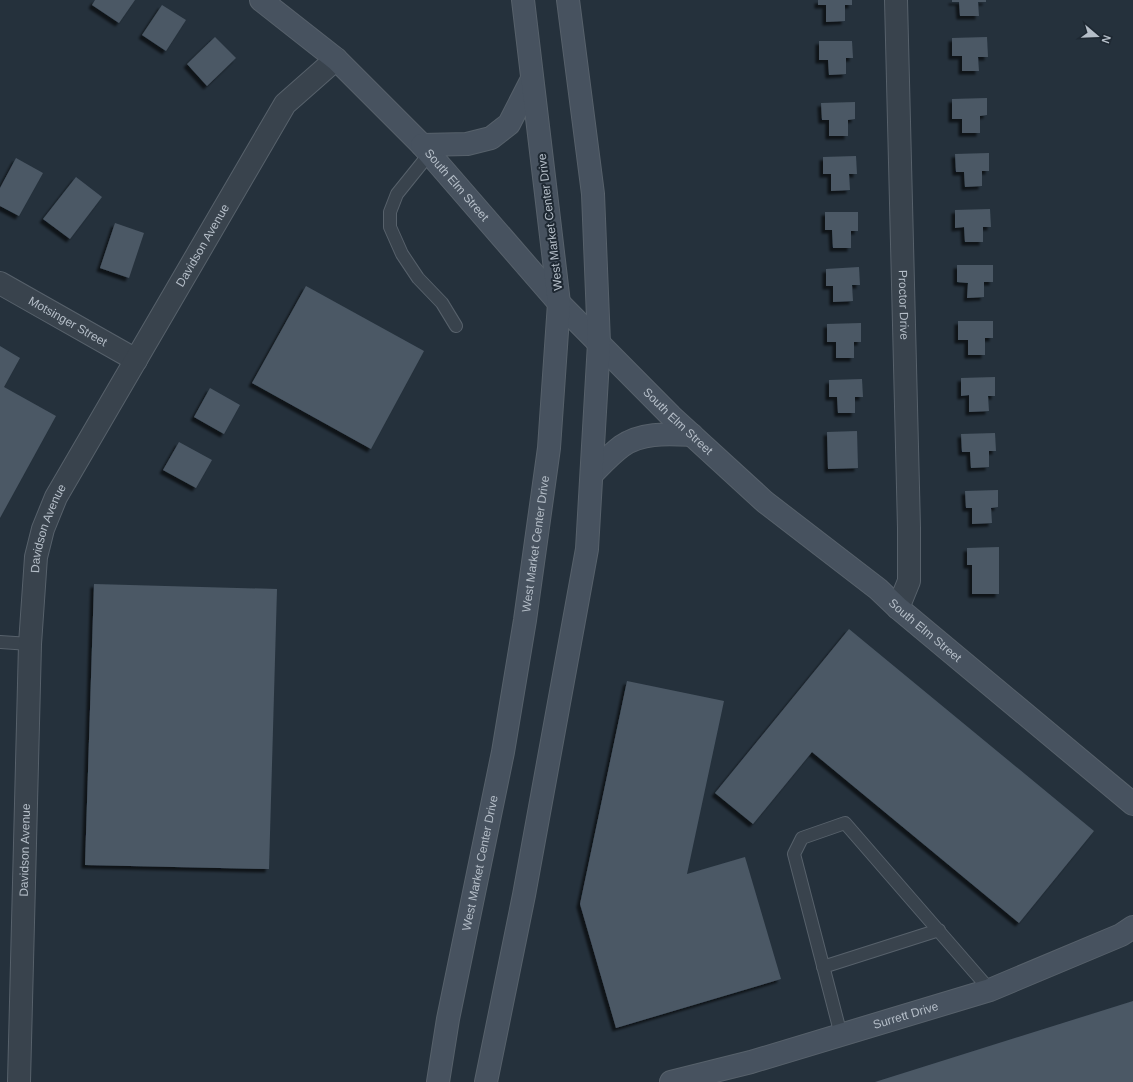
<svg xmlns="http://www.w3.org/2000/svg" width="1133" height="1082" font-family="Helvetica,sans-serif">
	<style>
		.building { fill: #4b5865; filter: url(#shadow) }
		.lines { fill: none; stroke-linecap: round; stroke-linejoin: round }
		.lane-casing { stroke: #57616b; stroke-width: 14 }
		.street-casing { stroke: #57616b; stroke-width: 24 }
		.secondary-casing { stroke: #57616b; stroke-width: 24 }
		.lane { stroke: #39434d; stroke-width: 12 }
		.street { stroke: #39434d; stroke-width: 22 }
		.secondary { stroke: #47525f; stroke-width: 22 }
		.labels { text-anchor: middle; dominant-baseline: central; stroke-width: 4; stroke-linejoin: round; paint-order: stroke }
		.street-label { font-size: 12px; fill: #b5bec8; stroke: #1e2832 }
	</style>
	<defs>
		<filter id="shadow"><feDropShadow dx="-3.5" dy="3.5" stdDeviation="1" flood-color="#0009"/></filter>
	</defs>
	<rect width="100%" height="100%" fill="#25313c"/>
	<path class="building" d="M95,0H135L119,23L92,5Z
		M818,0H852V5H845V21L826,22V5H818Z
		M952,0H986V2H978L979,16H960L959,2H952Z
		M162,5L186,20L166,51L142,35Z
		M215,37L236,58L207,86L187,64Z
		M987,37L988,57H978L979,71H962V56H952V38Z
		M819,41H852L853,58H846V74L829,75L828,60H819Z
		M987,98V115L980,116V133H962V119H952V99Z
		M855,102V119L848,120V136H829V120H822L821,103Z
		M989,153V171H982V186L965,187L964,172H956L955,154Z
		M856,156L857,174H849L850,190L831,191V174H823V157Z
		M16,158L43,173L19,216L0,206V188Z
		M76,177L102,197L70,239L43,219Z
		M990,209L991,227H983V242H965L964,227L955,228V210Z
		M825,212H858V231H851V248H833L832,230H825Z
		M115,223L144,233L129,278L100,268Z
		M957,265H993V282H984V297L967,298L968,283L957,282Z
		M859,267L860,285H852L853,301L833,302V286H826V269Z
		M306,286L424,351L371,449L252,383Z
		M958,321H993V338H985V355H968V340H958Z
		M861,323V342H854V358H836V342H827V324Z
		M0,346L20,358L4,387L56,416L0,518Z
		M995,377V396H988L989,411L969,412V395L961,396V378Z
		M862,379L863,397H855V413H838L837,397H829V380Z
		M210,388L240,405L224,434L194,417Z
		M857,431L858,468L828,469L827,432Z
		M995,433L996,451H989V467L971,468L970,452H962L961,434Z
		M179,442L212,460L196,488L163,470Z
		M998,490V507L991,508L992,523L972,524V508H966L965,491Z
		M999,547V594H972V565H967V548Z
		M94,584L277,589L269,869L85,865Z
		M849,629L1094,831L1019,923L812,752L753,824L715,793Z
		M627,681L724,701L687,874L745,857L781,979L616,1028L580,904Z
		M1133,1001V1082H875Z"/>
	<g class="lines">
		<defs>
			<path id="lane" d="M430,153L397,194L390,212V227L402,254L418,278L442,303L456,326
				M0,642L30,644
				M823,967L939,930
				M841,1035L794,854L802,838L845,823L990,990"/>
			<g id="street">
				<path id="s1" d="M896,0L909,528V581L898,608"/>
				<path id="s2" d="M0,283L136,360"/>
				<path id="s3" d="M19,1082L30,644L36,557L43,529L56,497L285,104L336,59"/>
			</g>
			<g id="secondary">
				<path id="s4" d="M261,0L336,59L422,145L559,303L671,416L765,502L878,589L898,608L1133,804"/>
				<path d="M422,145L467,144L491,138L509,124L532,79"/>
				<path d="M592,474C601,465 611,454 622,446C642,432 668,434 692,435"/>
				<path id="s5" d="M438,1082L448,1019L503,752L525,620L549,448L559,303L523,0"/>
				<path d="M486,1082L524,895L587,549L599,343L593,194L568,0"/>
				<path id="s6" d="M671,1082L751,1062L990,990L1121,935L1133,927"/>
			</g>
		</defs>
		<use href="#lane" class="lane-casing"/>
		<use href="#street" class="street-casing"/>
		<use href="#secondary" class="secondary-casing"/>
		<use href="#lane" class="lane"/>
		<use href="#street" class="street"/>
		<use href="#secondary" class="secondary"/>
	</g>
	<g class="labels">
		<g class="street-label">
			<text stroke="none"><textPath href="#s4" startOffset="270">South Elm Street</textPath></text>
			<text transform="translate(550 222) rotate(-97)">West Market Center Drive</text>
			<text stroke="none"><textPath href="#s3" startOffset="880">Davidson Avenue</textPath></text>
			<text stroke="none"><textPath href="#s1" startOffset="305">Proctor Drive</textPath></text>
			<text stroke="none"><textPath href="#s2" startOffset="78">Motsinger Street</textPath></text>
			<text stroke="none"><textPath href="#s4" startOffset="594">South Elm Street</textPath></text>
			<text stroke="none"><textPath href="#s3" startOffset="556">Davidson Avenue</textPath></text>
			<text stroke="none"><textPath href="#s5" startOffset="547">West Market Center Drive</textPath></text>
			<text stroke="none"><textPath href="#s4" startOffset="918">South Elm Street</textPath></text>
			<text stroke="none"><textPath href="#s3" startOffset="232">Davidson Avenue</textPath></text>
			<text stroke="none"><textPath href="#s5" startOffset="223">West Market Center Drive</textPath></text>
			<text stroke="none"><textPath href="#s6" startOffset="244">Surrett Drive</textPath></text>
		</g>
	</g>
	<g transform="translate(1097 36) rotate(109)" stroke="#1e2832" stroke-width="3" paint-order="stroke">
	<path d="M0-3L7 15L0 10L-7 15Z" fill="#b5bec8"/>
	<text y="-6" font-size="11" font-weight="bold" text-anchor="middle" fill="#b5bec8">N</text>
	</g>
</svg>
